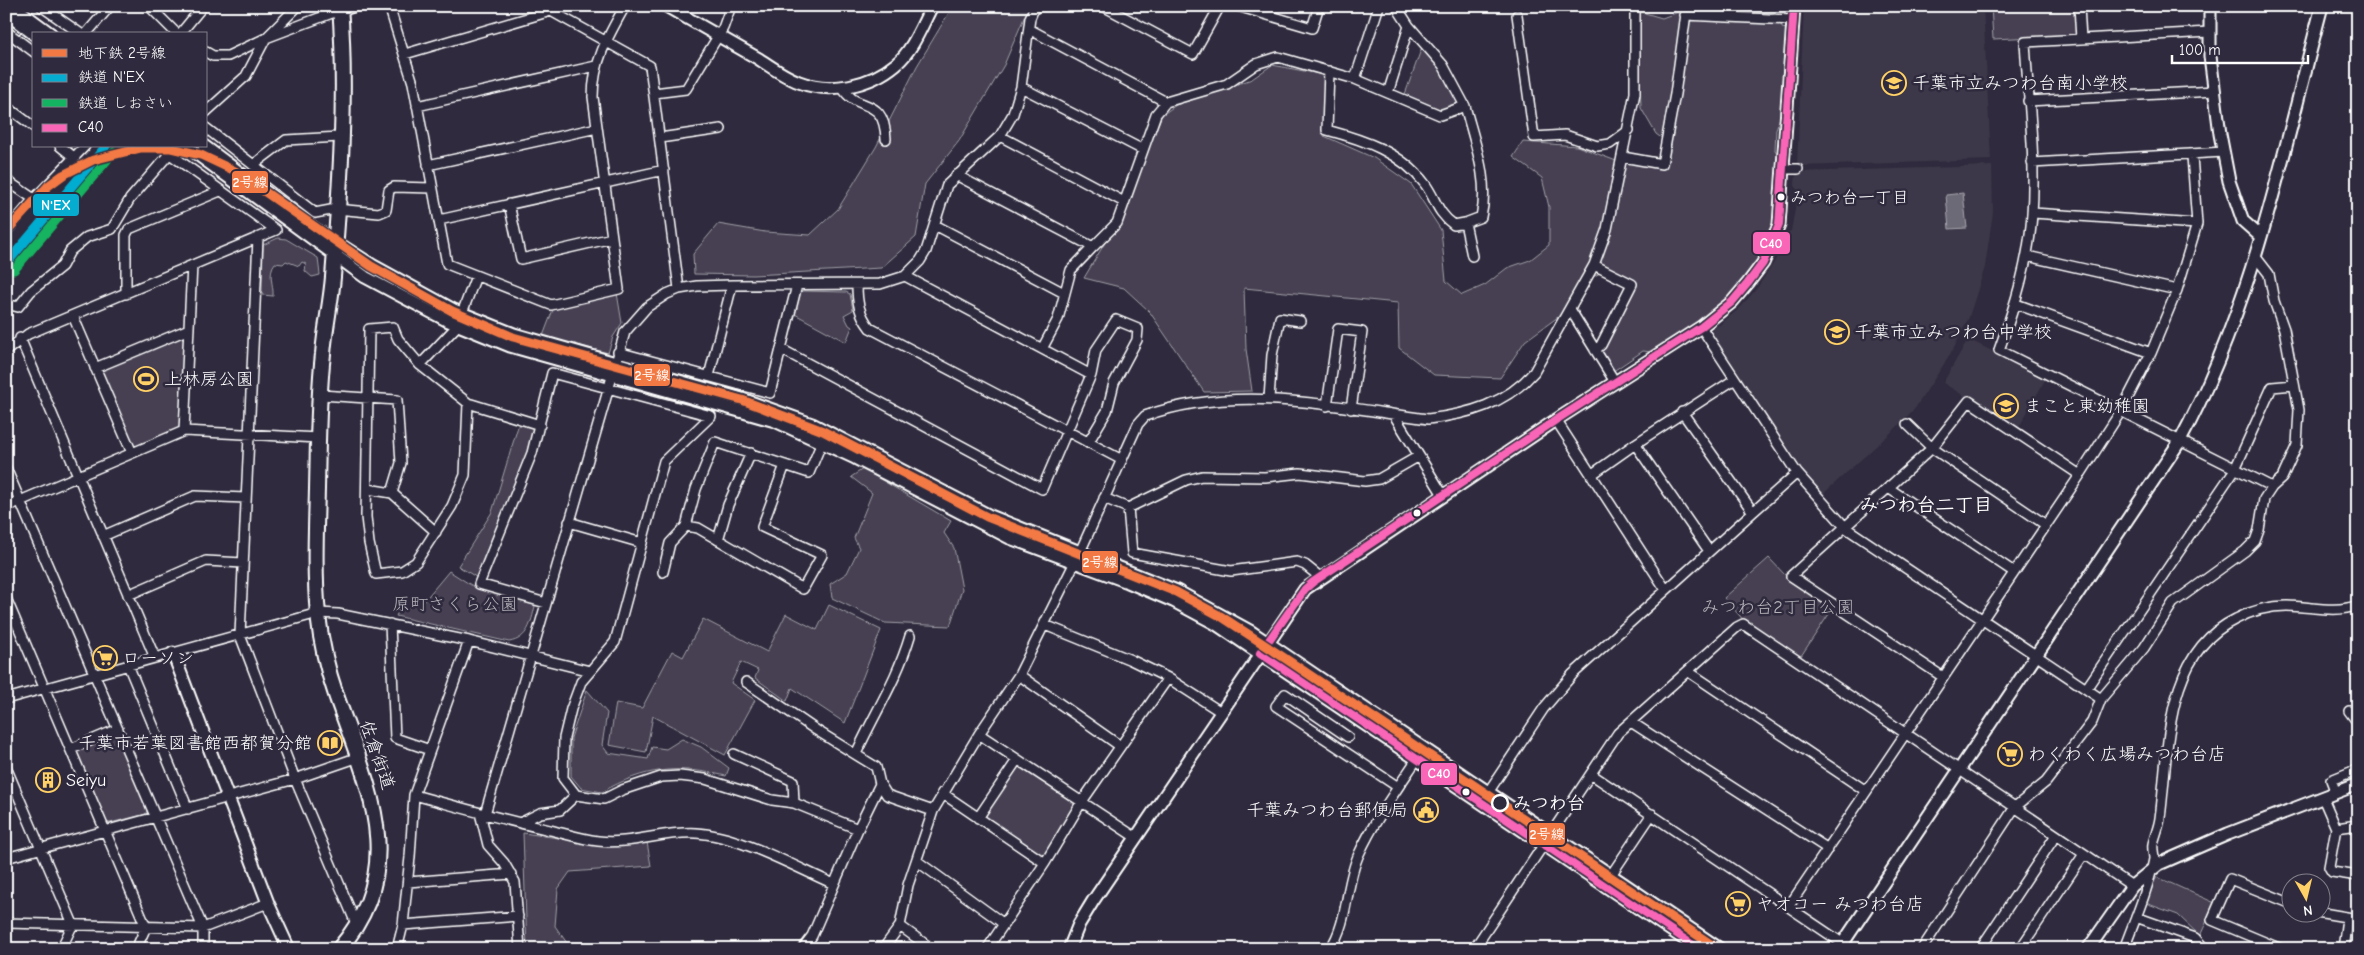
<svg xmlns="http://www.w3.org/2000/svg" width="2364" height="955" font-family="'Comic Neue','Klee One',sans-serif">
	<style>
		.built { fill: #3c3749 }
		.green { fill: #464152; stroke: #a2a0a8 }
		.water { fill: #6d6a77; stroke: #a7a6ad }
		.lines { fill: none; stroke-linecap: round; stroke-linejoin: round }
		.minor-casing { stroke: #fff; stroke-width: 12 }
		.tertiary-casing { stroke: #fff; stroke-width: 15 }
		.primary-casing { stroke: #fff; stroke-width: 18 }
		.minor { stroke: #2f2a3d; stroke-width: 9 }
		.tertiary { stroke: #2f2a3d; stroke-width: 11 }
		.primary { stroke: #2f2a3d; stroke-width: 14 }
		.bus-1-casing { stroke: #2f2a3d; stroke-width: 11 }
		.bus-1 { stroke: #fa66b7; stroke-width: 8 }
		.rail-1-casing { stroke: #2f2a3d; stroke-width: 12 }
		.rail-2-casing { stroke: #2f2a3d; stroke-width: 12 }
		.rail-1 { stroke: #06acd0; stroke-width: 9 }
		.rail-2 { stroke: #13b361; stroke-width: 9 }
		.metro-1-casing { stroke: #2f2a3d; stroke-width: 12 }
		.metro-1 { stroke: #f37944; stroke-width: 9 }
		.bus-dot { fill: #fff; stroke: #2f2a3d; stroke-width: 2 }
		.stop-dot { fill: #2f2a3d; stroke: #fff; stroke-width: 2.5 }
		.labels { text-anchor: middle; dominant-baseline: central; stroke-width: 5; stroke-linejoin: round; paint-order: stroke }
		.bus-label { font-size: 17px; fill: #fff; stroke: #2f2a3d; text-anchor: start }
		.poi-label { font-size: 18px; fill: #fff; stroke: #2f2a3d; text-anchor: start }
		.park-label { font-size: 18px; fill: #b5b3ba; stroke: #2f2a3d }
		.street-label { font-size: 18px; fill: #fff; stroke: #2f2a3d }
		.stop-label { font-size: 18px; font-weight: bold; fill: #fff; stroke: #2f2a3d; text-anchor: start }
		.neighbourhood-label { font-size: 19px; font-weight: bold; fill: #fff; stroke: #2f2a3d }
		.line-badge { stroke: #2f2a3d; stroke-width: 2 }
		.badge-label { font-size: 14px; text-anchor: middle; font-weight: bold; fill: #fff }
	</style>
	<rect width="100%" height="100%" fill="#2f2a3d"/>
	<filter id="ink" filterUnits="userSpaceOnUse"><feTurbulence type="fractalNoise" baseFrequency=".02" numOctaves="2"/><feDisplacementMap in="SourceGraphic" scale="10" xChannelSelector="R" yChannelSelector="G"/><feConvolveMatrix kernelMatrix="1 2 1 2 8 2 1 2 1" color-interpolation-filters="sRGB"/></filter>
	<g filter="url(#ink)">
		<path class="built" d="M1804,6H1983L1991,160L1797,166Z
			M1992,166L1993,212L1985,267L1969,317L1953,350L1916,407L1896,428L1823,494L1798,465L1713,336V328L1721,324L1741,307L1757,288L1775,261L1786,233L1791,231L1798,192L1795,185L1796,172Z
			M1968,339L2046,378L2018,429L1943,383Z"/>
		<path class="green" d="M953,6H1029L1004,65L959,141L925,184L916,237L881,268L753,275L694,274L693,254L718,224L765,232L810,235L838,209L876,147L917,66Z
			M1991,6H2077L2078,32L2076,35L1993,39Z
			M1638,11L1662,18L1681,11L1685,25L1687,16L1782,21V28L1787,29L1781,115L1776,129L1775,150L1782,161L1776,219L1756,267L1718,310L1651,352L1643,351L1612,372L1599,351L1635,282L1609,268L1593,277L1558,317L1525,341L1500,378L1434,375L1399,348L1398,303L1244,288L1246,349L1252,391L1204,392L1149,311L1124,288L1084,278L1119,219L1162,115L1176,105L1252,79L1272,65L1325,75L1324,136L1374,158L1411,184L1441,230L1446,281L1462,295L1485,285L1507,268L1530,260L1549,245V207L1542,178L1513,157L1523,142L1577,146L1624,164L1625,159L1663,167L1667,142L1656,134L1641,108Z
			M1422,47L1443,67L1460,101L1458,104L1439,110L1404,97Z
			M278,238L286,239L318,258L320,275L312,277L305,271L306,264L302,262L299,266L286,261L283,264L275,263C267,273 274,285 273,296L262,295L263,245Z
			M802,291L846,292L850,294L853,310L844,315L849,325L852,327L846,342L793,313L799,293Z
			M617,293L622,323L613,337L608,353L543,336L554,307Z
			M184,334L180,429L134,447L100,369Z
			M519,423L535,428L528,450L476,577L458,566L492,512Z
			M863,469L951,521L944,533L954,548L962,589L950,626L885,623L832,598L830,584L847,573L859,548L854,538L872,493L851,477Z
			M1769,558L1786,576L1830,606L1831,611L1801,656L1797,657L1746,623L1724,598Z
			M449,571L471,585L532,603L535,606C531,623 528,639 509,642L396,616L398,612L424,601Z
			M829,605L881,630L845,723L792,688L787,701L755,678L758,670L741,662L731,683L755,700L725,755L653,716L646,752L609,745L616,703L642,708L672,651L683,657L703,619L767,652L786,614L817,630Z
			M587,690L607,713L602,745L608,753L648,759L652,747L666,749L682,739L701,747L729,768L726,776C678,765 645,767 602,792L581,788L571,776V738Z
			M112,734L116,735L147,809L146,814L110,823L106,822L77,752L79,748Z
			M1020,765L1077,802L1048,854L1040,855L984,817V812L1015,766Z
			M523,833L615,846L647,842L651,866L570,872L558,889L555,926L567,943L578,949H527Z
			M2157,877L2215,903L2200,936L2178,915L2143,902Z"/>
		<path class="water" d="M1963,193L1967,228L1949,229L1946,195Z"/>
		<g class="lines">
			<defs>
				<path id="minor" d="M41,6L81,34
					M149,6L177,34
					M389,6L413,83L447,264L551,305L619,289L593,97C593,62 608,36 625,6
					M1103,6L1193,54L1220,6
					M1237,6L1312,28L1319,6
					M2079,6L2081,39
					M1517,15L1534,137L1565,135L1597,146L1610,144L1629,130
					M1685,15L1793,20
					M1725,17L1726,6
					M1409,26L1443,65L1465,106
					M1029,29L1166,102
					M6,31L34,52
					M2210,32L2025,42C2028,96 2036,160 2032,214C2029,261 2015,306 1999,350L2272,487
					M86,34L110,6
					M180,34L203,6
					M206,52L213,56H228L266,38L340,10
					M405,54L551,11L650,66L679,289
					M1355,79L1379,6
					M842,87C857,114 884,94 886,139
					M1021,87L1143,150
					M654,93L686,89L723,28L731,6
					M1388,93L1409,26L1396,6
					M2028,101L2215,91
					M6,106L34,127
					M417,106L596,66
					M206,112L246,76L266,38L298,6
					M206,128L315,213L336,209L379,213L386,210L389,190L394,187L432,188
					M1000,136L1124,202
					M660,138L721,129
					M60,146L75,158
					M170,154L276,230
					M1623,157L1662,164L1675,94L1687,6
					M2032,163L2224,152
					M253,165L286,140L340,137
					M428,165L597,128
					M1784,169H1798
					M956,175L1093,247L1071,270L1058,319L1042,349
					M6,180L34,199
					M509,204L521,259L612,238
					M2033,213L2197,224
					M439,220L664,170
					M1465,223L1472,256
					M935,225L1064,293
					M6,232L34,199L85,146
					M258,238L240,635L295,779L357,926
					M1093,247L1117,223L1156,114L1166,102L1227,84L1256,64L1278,57L1355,79L1440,115L1465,106C1474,141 1490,181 1481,217L1465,223L1454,225C1437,213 1436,199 1425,184C1401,152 1364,140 1327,130L1329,71
					M2027,256L2177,290
					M1594,265L1632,284L1601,345L1595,350
					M905,276L1091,375
					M857,285C857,302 859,314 870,328L1122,460
					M126,294V235L129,229L220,191
					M6,304L18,307L31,291L62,266L70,251L87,237L112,229L130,199L176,146
					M2016,304L2151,353
					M1570,309L1615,382
					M462,313L476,276
					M73,316L132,453
					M1701,327L1797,473L1846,528L2101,699
					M20,338L155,658
					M781,349L1042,489L1091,375L1096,350L1116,320L1138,329L1137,340L1114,383L1107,411L1088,443
					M6,351L28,334L276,230
					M618,352L770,393L797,285
					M420,365L458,325
					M95,368L189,329
					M709,376L732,285
					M321,395L397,400L401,463L392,493
					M1269,399L1272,355L1280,318L1300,321
					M468,403L465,475L452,506L416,562L402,571L376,574L369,543L366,517L369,329L393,327L398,339L420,365L468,403L540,425
					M1327,406L1338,329L1362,332L1351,409
					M1394,415L1443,495
					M1556,420L1666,590
					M1907,424L1932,448L2046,525
					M184,431L192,265
					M1635,444L1709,551
					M6,468L203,928V949
					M1591,475L1635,444L1735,379
					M368,489L392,493L436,532
					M1890,489L2014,572
					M1104,498L1128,508L1186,480L1202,476L1265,477L1300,473L1365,481L1379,479L1419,456
					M6,507L184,431L318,438
					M1128,508L1132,553L1231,571L1297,562L1305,565L1320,577
					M1753,512L1797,473
					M569,522L642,543
					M686,526L698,528L803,589L822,555L762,527L785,465
					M103,536L195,496L246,498
					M718,540L728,505L751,453
					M663,572L670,543L686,526L696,489L715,442L809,473L822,442
					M128,595L206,561L243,563
					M6,598L146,927L136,949
					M390,624L395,738L430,750
					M1045,625L1131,660L1168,678L1221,712
					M128,665L188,809
					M1689,672L1866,791
					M1019,675L1120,746
					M1943,677L1791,576L1932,448L1969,401L2080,475
					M746,682L816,730L876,767L880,784
					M2086,689L2235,469L2272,387L2294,385
					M6,699L318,613L338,614L469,641L590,671
					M2349,711L2358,723
					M1631,722L1828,849
					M979,734L1135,837
					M1348,737L1285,694L1276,706L1398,787
					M71,749L118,729
					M734,754L793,781L794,803
					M856,754C874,714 897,680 910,636
					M6,767L73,924L61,949
					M1591,774L1851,949
					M1489,791L1544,708L1573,674L1753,512L1682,412
					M942,793L1045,863
					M2336,793L2331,780L2358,769
					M414,795C459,807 504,820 550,830C566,834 582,839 598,841C631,845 663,831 696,833C738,835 795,867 834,884
					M576,795L604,799L622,790L661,777L680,776L705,779L772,800L794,803L858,829
					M2323,798L2336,828L2329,867L2332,872L2358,876
					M480,813L488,845L504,863L515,882L520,949
					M485,814L625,332L647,307L667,294L679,289L697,286L732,285L880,284L905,276L920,261L926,251L947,185L1000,136L1013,114L1021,87L1030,18L1035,6
					M978,818L1017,760
					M520,823L540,813L560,810L576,795L563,778L564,738L571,709L581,682L615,642L664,461L711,416L552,373L532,453L479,584L546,603
					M2336,828L2358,825
					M6,858L295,779L359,757
					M917,861L1004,924
					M1611,875L1652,814
					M408,882L511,874
					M1789,906L2080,475L2121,411L2151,353L2177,290L2197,224L2192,156
					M2317,912L2358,919
					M2136,917L2195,938L2205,949
					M6,923L203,928L268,903
					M403,925L518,916
					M900,926L932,949
					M397,949L403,925L410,857L414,795L469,641
					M802,949L812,936L858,829L880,784L887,795L933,811L979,734L1019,675L1080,552L1138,424L1145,416C1236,383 1335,407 1428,419C1469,414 1506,404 1534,372L1594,265L1607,229L1635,93V6
					M883,949L900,926L908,885L933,811
					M987,949L1045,863L1081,803L1168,678
					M1330,949C1349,921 1345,884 1359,854C1374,821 1397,789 1417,759
					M1474,949L1618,733L1737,627L1743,624L2132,886
					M1922,949L2015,807L2046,782L2092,722L2101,699L2144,648L2173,603L2245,551L2255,541L2259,530L2264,499L2272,487L2282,478L2297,445L2299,410L2284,329L2274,301L2269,274L2255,256
					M1980,949L2056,835
					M2020,949L2084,854
					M2124,949C2135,919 2148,890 2154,859C2154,854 2152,849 2153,844C2155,835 2159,827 2160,818C2169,751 2163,654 2236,619C2251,611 2270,606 2287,606C2311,606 2334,614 2358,605
					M2281,949L2212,920L2230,879L2292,904
					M2343,949L2347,918"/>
				<path id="tertiary" d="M13,6L51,34
					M666,6C697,24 728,41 759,59C771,67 785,77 799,82C830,94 870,86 896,64C913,50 922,25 932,6
					M2210,6V56L2220,134L2229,181L2243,221L2261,237
					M340,10L353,6
					M6,13L34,34
					M186,146L365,277L446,320L510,346L775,421L855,458L1010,538L1128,582L1173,601L1216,624L1244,643L1699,949
					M204,146L314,228L372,265L454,310L514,334L742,399L812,424L988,515L1177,591L1250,631L1720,949
					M173,653L268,903L289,949
					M1069,949L1079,924L1093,901L1305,589L1556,420L1701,327L1732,302L1748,283L1763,263L1779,225L1794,6
					M1839,949L2180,441C2253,306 2283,153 2322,6
					M2088,949L2132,886L2159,864L2228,834L2358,784"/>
				<path id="primary" d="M339,949C411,866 366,782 336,695C327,669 321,642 318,615C314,573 316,531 317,489C318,444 318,398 323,354C325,328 331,302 333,277C340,188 347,96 340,6"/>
			</defs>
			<use href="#minor" class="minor-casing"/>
			<use href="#tertiary" class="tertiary-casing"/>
			<use href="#primary" class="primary-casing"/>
			<use href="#minor" class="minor"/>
			<use href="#tertiary" class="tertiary"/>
			<use href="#primary" class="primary"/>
			<defs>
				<path id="bus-1" d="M1699,949L1260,653L1305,589L1313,582L1556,420L1701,327L1732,302L1748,283L1763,263L1779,225L1794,6"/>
			</defs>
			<use href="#bus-1" class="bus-1-casing"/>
			<use href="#bus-1" class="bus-1"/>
			<defs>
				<path id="rail-1" d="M6,264L106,146"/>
				<path id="rail-2" d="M14,270L114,152"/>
			</defs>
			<use href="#rail-1" class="rail-1-casing"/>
			<use href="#rail-2" class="rail-2-casing"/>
			<use href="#rail-1" class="rail-1"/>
			<use href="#rail-2" class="rail-2"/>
			<defs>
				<path id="metro-1" d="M6,232L48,186L63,175L93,160L141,148H171L201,155L235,171L371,266L452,311L513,337L742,400L823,431L987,517L1176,592L1222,617L1283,657L1718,949"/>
			</defs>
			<use href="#metro-1" class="metro-1-casing"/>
			<use href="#metro-1" class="metro-1"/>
		</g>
	</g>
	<defs>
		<symbol id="school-ring" viewBox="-11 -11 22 22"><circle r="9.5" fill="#2f2a3d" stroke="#ffd166" stroke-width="1.5"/><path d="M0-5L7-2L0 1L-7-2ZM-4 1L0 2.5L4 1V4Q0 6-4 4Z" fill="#ffd166"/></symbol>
		<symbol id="stadium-ring" viewBox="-11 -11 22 22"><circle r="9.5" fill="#2f2a3d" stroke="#ffd166" stroke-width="1.5"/><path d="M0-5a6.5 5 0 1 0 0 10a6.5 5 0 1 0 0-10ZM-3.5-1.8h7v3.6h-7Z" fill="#ffd166"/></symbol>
		<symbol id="supermarket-ring" viewBox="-11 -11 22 22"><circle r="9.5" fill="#2f2a3d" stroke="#ffd166" stroke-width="1.5"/><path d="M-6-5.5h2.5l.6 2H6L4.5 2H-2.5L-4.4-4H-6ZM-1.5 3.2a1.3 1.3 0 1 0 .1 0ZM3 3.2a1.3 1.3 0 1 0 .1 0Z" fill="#ffd166"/></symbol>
		<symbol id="library-ring" viewBox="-11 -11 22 22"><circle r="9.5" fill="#2f2a3d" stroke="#ffd166" stroke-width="1.5"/><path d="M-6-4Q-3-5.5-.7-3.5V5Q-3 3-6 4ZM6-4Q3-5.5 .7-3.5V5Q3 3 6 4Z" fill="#ffd166"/></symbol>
		<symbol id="building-ring" viewBox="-11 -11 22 22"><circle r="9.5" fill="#2f2a3d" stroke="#ffd166" stroke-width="1.5"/><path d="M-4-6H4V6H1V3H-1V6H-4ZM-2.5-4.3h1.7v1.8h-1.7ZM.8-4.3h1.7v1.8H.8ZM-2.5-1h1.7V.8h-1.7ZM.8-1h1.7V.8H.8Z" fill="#ffd166"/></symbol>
		<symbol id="civic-ring" viewBox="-11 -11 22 22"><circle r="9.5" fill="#2f2a3d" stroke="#ffd166" stroke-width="1.5"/><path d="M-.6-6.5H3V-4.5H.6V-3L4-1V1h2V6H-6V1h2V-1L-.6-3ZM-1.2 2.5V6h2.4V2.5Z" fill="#ffd166"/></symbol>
	</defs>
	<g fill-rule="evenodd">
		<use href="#school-ring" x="1880" y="69" width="28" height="28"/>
		<use href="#school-ring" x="1823" y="318" width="28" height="28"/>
		<use href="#stadium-ring" x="132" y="365" width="28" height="28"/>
		<use href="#school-ring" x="1992" y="392" width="28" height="28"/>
		<use href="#supermarket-ring" x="91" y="644" width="28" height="28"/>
		<use href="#library-ring" x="316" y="729" width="28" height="28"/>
		<use href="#supermarket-ring" x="1996" y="740" width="28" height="28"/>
		<use href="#building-ring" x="34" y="766" width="28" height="28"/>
		<use href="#civic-ring" x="1412" y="796" width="28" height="28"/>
		<use href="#supermarket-ring" x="1724" y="890" width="28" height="28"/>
	</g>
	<g class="bus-dot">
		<circle cx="1781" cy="197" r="4.5"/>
		<circle cx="1417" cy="513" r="4.5"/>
		<circle cx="1466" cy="792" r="4.5"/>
	</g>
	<circle class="stop-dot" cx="1500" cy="803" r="8"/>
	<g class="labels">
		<g class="bus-label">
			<text x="1790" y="197">みつわ台一丁目</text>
		</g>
		<g class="poi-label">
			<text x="1912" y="83">千葉市立みつわ台南小学校</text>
			<text x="1854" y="332">千葉市立みつわ台中学校</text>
			<text x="164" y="379">上林房公園</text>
			<text x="2024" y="406">まこと東幼稚園</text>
			<text x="122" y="658">ローソン</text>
			<text x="312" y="743" text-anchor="end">千葉市若葉図書館西都賀分館</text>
			<text x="2028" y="754">わくわく広場みつわ台店</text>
			<text x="66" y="780">Seiyu</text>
			<text x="1408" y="810" text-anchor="end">千葉みつわ台郵便局</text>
			<text x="1756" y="904">ヤオコー みつわ台店</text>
		</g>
		<g class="park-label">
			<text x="455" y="604">原町さくら公園</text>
			<text x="1778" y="607">みつわ台2丁目公園</text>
		</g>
		<g class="street-label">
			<text transform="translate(377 755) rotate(71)">佐倉街道</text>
		</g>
		<g class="stop-label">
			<text x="1513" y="803">みつわ台</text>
		</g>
		<g class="neighbourhood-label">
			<text x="1926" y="505">みつわ台二丁目</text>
		</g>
	</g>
	<g class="line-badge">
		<rect x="231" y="170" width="38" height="24" rx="5" fill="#f37944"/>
		<rect x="32" y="193" width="48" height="24" rx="5" fill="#06acd0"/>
		<rect x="1752" y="231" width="39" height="24" rx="5" fill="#fa66b7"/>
		<rect x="633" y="363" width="38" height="24" rx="5" fill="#f37944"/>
		<rect x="1081" y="550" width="38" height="24" rx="5" fill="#f37944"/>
		<rect x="1420" y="762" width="38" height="24" rx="5" fill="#fa66b7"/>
		<rect x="1528" y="822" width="38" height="24" rx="5" fill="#f37944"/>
	</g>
	<g class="badge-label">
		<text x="250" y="187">2号線</text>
		<text x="56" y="210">N'EX</text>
		<text x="1771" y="248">C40</text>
		<text x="652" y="380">2号線</text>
		<text x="1100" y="567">2号線</text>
		<text x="1439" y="778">C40</text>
		<text x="1547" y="839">2号線</text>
	</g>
	<rect width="2364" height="955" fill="none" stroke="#2f2a3d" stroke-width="25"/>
	<rect x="12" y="12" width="2339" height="930" fill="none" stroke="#fff" stroke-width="2" filter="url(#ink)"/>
	<rect x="32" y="32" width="175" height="115" fill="#2f2a3d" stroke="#827f8b"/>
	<rect x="42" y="49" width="25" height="8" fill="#f37944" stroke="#827f8b"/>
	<text x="78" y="58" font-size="15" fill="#ffffff">地下鉄 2号線</text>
	<rect x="42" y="74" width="25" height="8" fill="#06acd0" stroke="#827f8b"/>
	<text x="78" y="82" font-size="15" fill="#ffffff">鉄道 N'EX</text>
	<rect x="42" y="99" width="25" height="8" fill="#13b361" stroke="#827f8b"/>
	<text x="78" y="108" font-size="15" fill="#ffffff">鉄道 しおさい</text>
	<rect x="42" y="124" width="25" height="8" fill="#fa66b7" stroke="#827f8b"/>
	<text x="78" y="132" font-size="15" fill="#ffffff">C40</text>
	<g transform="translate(2306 898) rotate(172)"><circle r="24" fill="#2f2a3d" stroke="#827f8b"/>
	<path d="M0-4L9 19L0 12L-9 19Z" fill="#ffd166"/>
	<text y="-8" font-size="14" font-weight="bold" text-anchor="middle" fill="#ffffff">N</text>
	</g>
	<path d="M2172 55v8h136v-8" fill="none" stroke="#ffffff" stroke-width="2.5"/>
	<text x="2179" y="55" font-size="15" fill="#ffffff" stroke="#2f2a3d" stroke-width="4" paint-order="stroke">100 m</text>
</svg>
